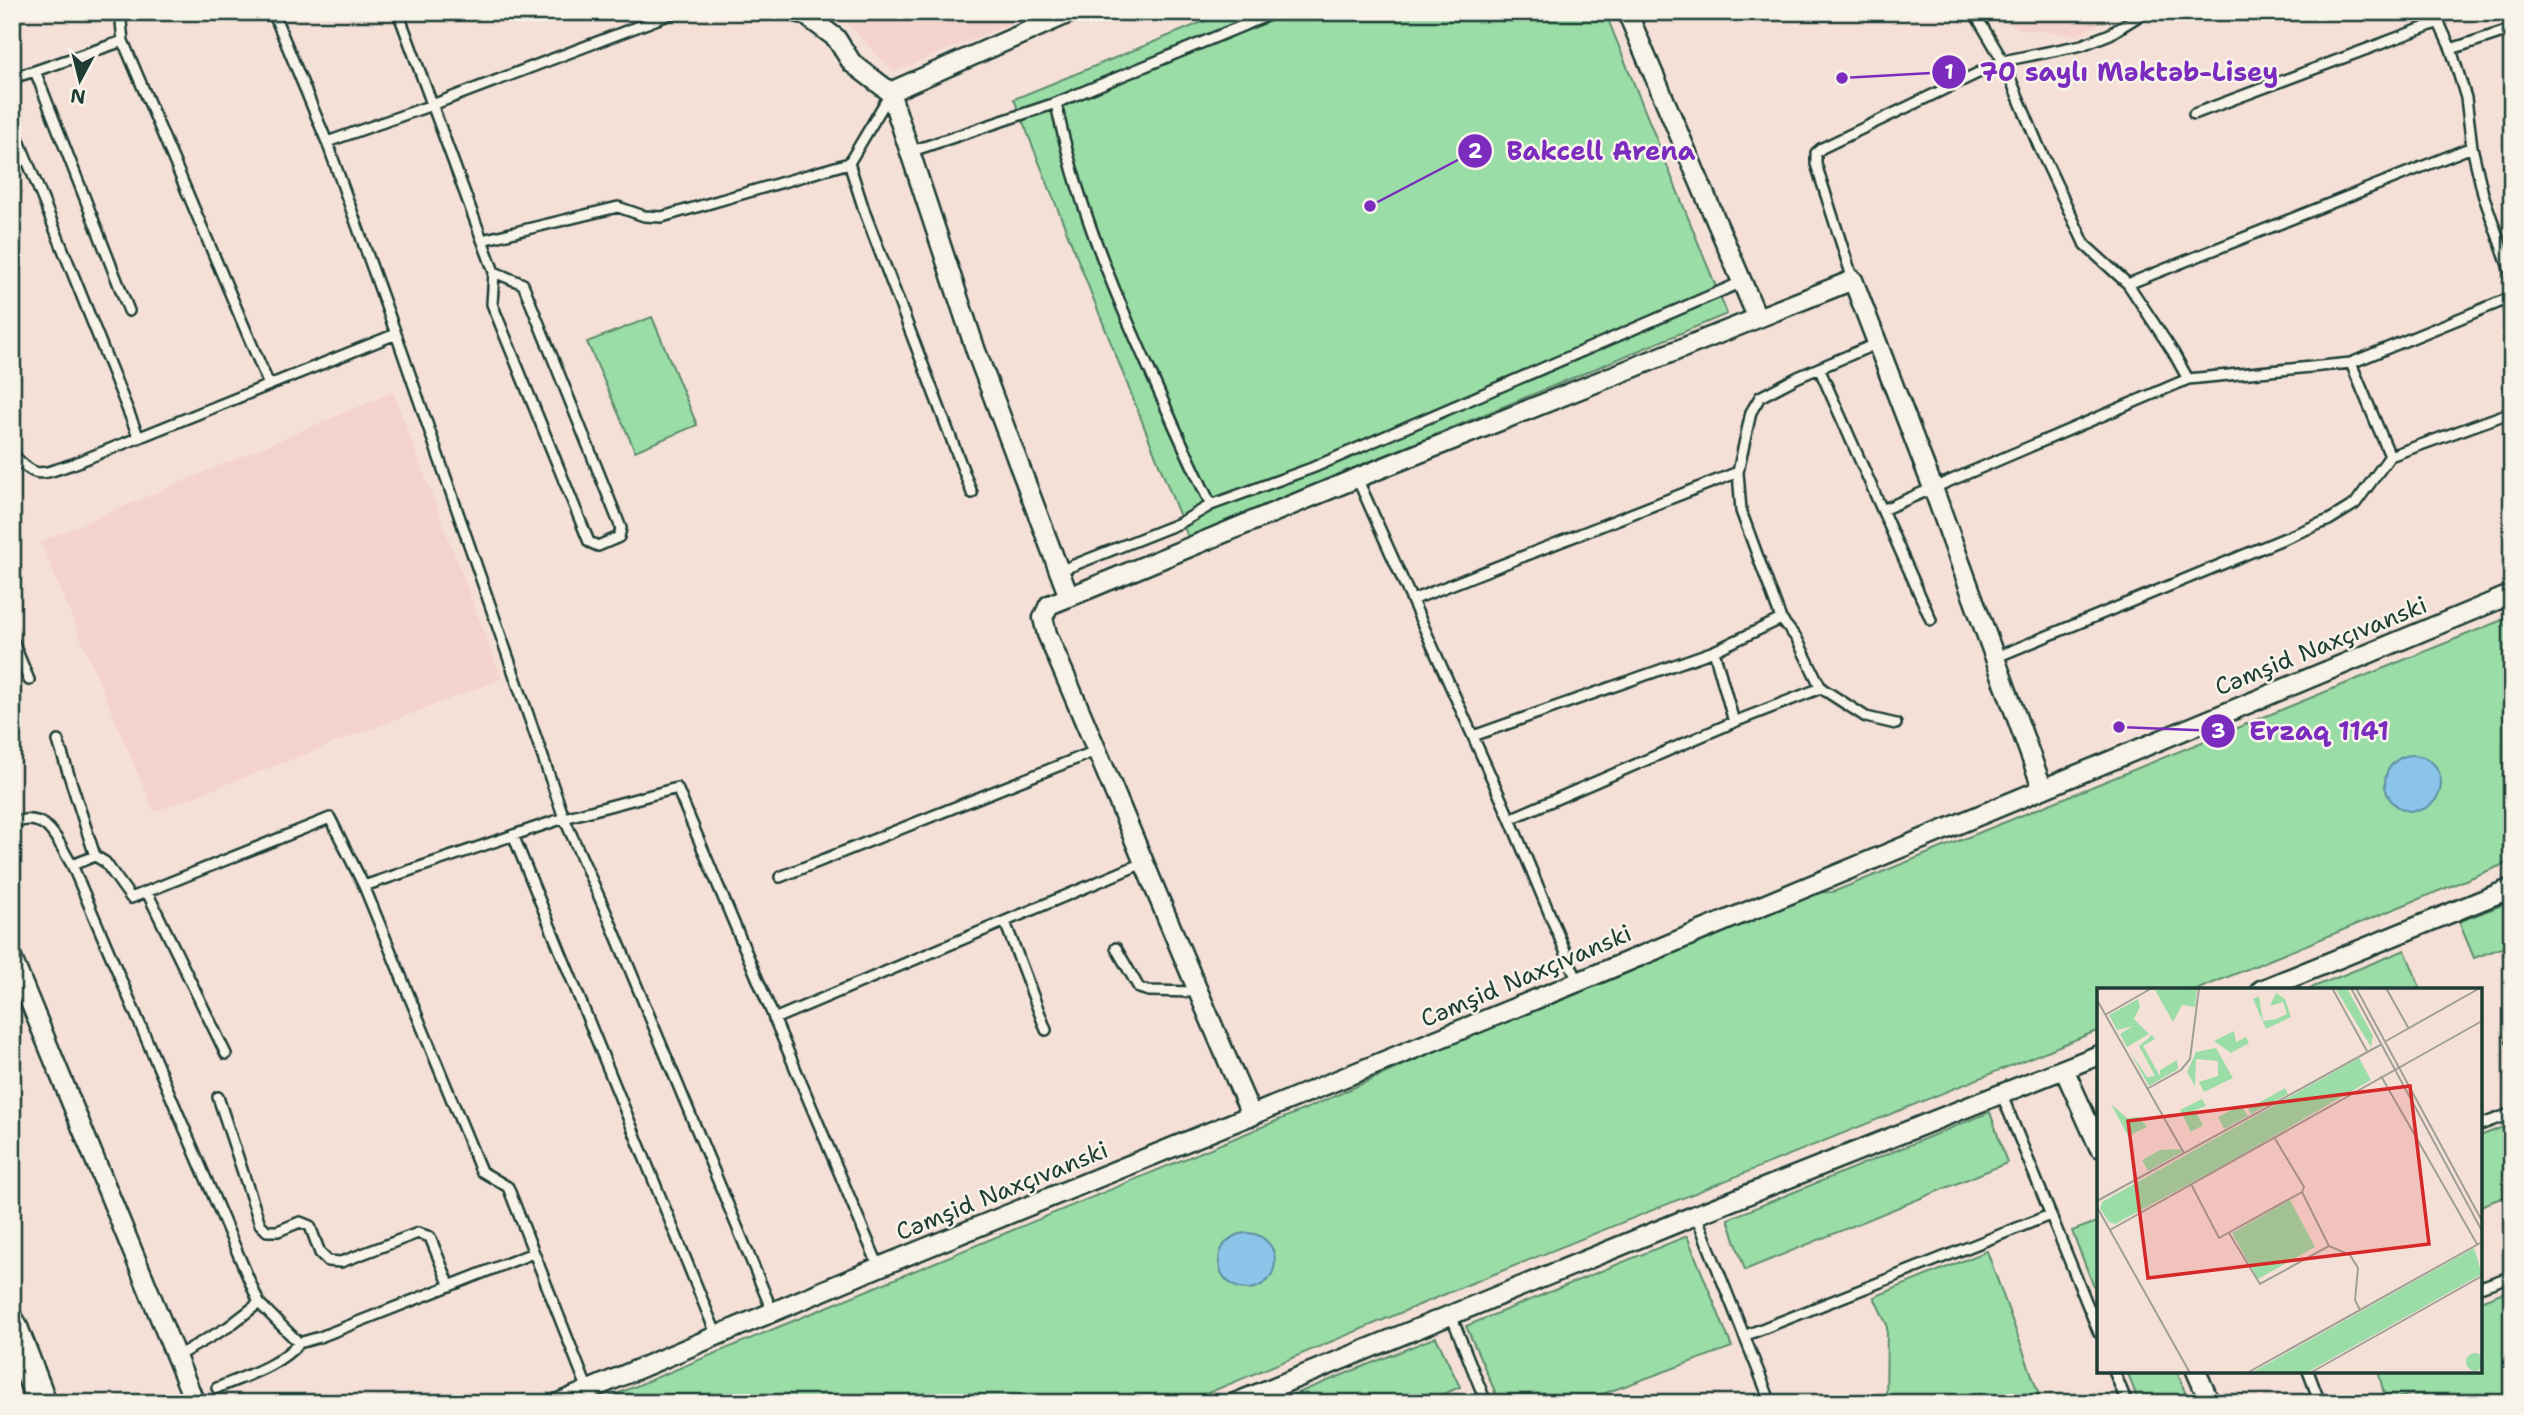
<svg xmlns="http://www.w3.org/2000/svg" width="2524" height="1415" font-family="'Shantell Sans',sans-serif">
	<style>
		.built { fill: #f4d3cd }
		.green { fill: #9bdda7; stroke: #5d8d6e; stroke-width: 2 }
		.water { fill: #8ac4e9; stroke: #5f8ea1; stroke-width: 2 }
		.lines { fill: none; stroke-linecap: round; stroke-linejoin: round }
		.lane-casing { stroke: #1f3d34; stroke-width: 14 }
		.street-casing { stroke: #1f3d34; stroke-width: 23 }
		.primary-casing { stroke: #1f3d34; stroke-width: 33 }
		.lane { stroke: #f7f3e8; stroke-width: 9 }
		.street { stroke: #f7f3e8; stroke-width: 18 }
		.primary { stroke: #f7f3e8; stroke-width: 28 }
		.labels { text-anchor: middle; dominant-baseline: central; stroke-width: 5; stroke-linejoin: round; paint-order: stroke }
		.street-label { font-size: 24px; fill: #1f3d34; stroke: #f7f3e8 }
		.inset-road { fill: none; stroke: #9f9f96; stroke-width: 2 }
		.view { fill: #d62828; fill-opacity: 0.15; stroke: #d62828; stroke-width: 3.5 }
		.inset-edge { fill: none; stroke: #1f3d34; stroke-width: 3.5 }
		.leader { fill: none; stroke: #7b2cbf; stroke-width: 2.5 }
		.callout-dot { fill: #7b2cbf; stroke: #f7f3e8; stroke-width: 2.5 }
		.mark-label { font-size: 21px; text-anchor: middle; font-weight: bold; fill: #fff }
		.callout-label { font-size: 26px; text-anchor: middle; font-weight: bold; fill: #7b2cbf; stroke: #f7f3e8; stroke-width: 5; stroke-linejoin: round; paint-order: stroke }
	</style>
	<rect width="100%" height="100%" fill="#f5e0d8"/>
	<filter id="ink" filterUnits="userSpaceOnUse"><feTurbulence type="fractalNoise" baseFrequency=".0143" numOctaves="2"/><feDisplacementMap in="SourceGraphic" scale="14" xChannelSelector="R" yChannelSelector="G"/><feConvolveMatrix kernelMatrix="1 2 1 2 8 2 1 2 1" color-interpolation-filters="sRGB"/></filter>
	<g filter="url(#ink)">
		<path class="built" d="M836,12H1038L894,72Z
			M1998,12H2119L2079,35L2018,29Z
			M393,392L502,679L154,812L40,542Z"/>
		<path class="green" d="M1227,12H1605L1727,314L1188,537L1014,99Z
			M652,317L697,425L635,451L587,342Z
			M2512,616V861L2196,990H2099V1030L1467,1285L1184,1403H595L1310,1107L1790,893L1833,892Z
			M2512,901V944L2474,958L2459,922Z
			M2405,950L2421,990H2306Z
			M1990,1112L2007,1163L1745,1270L1728,1219Z
			M2511,1124L2512,1194L2480,1206V1136Z
			M2099,1221V1300L2072,1231Z
			M1687,1236L1732,1347L1578,1403H1500L1466,1326Z
			M1987,1251L2042,1403H1886L1887,1325L1874,1297Z
			M2512,1289V1403H2416L2413,1394L2386,1401L2378,1371H2480V1301Z
			M1436,1337L1460,1387L1422,1403H1273Z
			M2127,1371H2177L2189,1403H2139Z"/>
		<path class="water" d="M2385 783a28 28 0 1 1 56 0a28 28 0 1 1-56 0Z
			M1219 1261a28 28 0 1 1 56 0a28 28 0 1 1-56 0Z"/>
		<g class="lines">
			<defs>
				<path id="lane" d="M120,12L123,41
					M273,12L327,142L396,334L564,818L609,919L773,1313
					M398,12L494,272L492,304L589,542L598,546L619,537L621,528L523,284L494,272
					M1276,12L1056,103C1075,197 1110,283 1149,369C1169,415 1189,460 1211,505L1312,468L1742,282
					M1974,12L2003,61L2039,147L2085,245L2128,284L2173,352L2188,379L2351,363L2390,456L2512,412
					M2434,12L2451,49L2466,98L2472,147L2483,194L2512,277
					M2451,49L2512,29
					M35,71L123,41L269,385
					M12,78L35,71L129,311
					M2194,114L2439,22
					M12,123L139,438
					M327,142L432,105L676,12
					M909,152L1056,103
					M849,163L865,213L972,493
					M482,240L618,207L644,216L662,217L849,163L890,94
					M1853,280L1816,164V153L1822,148L2003,61L2082,45L2110,34L2145,12
					M2128,284L2472,147
					M2351,363L2512,297
					M1819,368L1931,620
					M12,453C36,481 41,474 73,464L396,334
					M1357,478L1510,819L1578,982
					M1882,510L2188,379
					M1059,571L1180,523L1211,505
					M1412,600L1738,472
					M12,639L29,680
					M1714,651L1734,722
					M1994,658L2329,520L2355,504L2390,456
					M1821,688L1866,717L1896,724
					M1473,736L1714,651L1781,619
					M58,741L95,856
					M1510,819L1734,722L1821,688L1797,639L1781,619L1741,511L1738,472L1751,412L1760,397L1798,377L1878,343
					M12,823C48,810 56,839 72,865L95,856L105,862L131,898L330,818L364,886L564,818L677,788L879,1267
					M513,835L717,1336
					M72,865L259,1303L299,1343L320,1337L533,1253
					M780,877L1098,750
					M364,886L481,1171L508,1187L588,1390
					M147,892L226,1054
					M1005,922L1046,1030
					M1116,948L1139,988L1149,991L1197,992
					M774,1019L1143,863
					M2512,1039V1041
					M2001,1093L2099,1333
					M218,1097L260,1224L267,1231H278L300,1222L310,1226L320,1253L328,1261L341,1262L418,1233L430,1237L450,1286
					M2480,1125L2512,1113
					M1696,1215L1771,1403
					M2480,1287L2512,1276
					M1451,1315L1485,1400L1484,1403
					M1744,1336L2050,1215
					M177,1356L228,1327L259,1303
					M2114,1371L2127,1403
					M2308,1371L2320,1403
					M217,1388C247,1375 277,1367 299,1343"/>
				<path id="street" d="M796,12L804,14L836,38L852,63L890,92L976,351L1069,597
					M1627,12L1757,317
					M890,92L1072,12
					M12,958L195,1403
					M2261,990L2512,888
					M2064,1069L2099,1147
					M1252,1116C1181,956 1117,794 1047,634L1043,618L1049,605L1069,597L1357,478L1853,280L1933,488L2042,787
					M2196,1371L2210,1403
					M558,1403L879,1267L1578,982L2512,594
					M1235,1403L1696,1215L2099,1055"/>
				<path id="primary" d="M12,1325L42,1403"/>
			</defs>
			<use href="#lane" class="lane-casing"/>
			<use href="#street" class="street-casing"/>
			<use href="#primary" class="primary-casing"/>
			<use href="#lane" class="lane"/>
			<use href="#street" class="street"/>
			<use href="#primary" class="primary"/>
		</g>
	</g>
	<g class="labels">
		<g class="street-label">
			<text transform="translate(2321 646) rotate(-22)">Cəmşid Naxçıvanski</text>
			<text transform="translate(1526 976) rotate(-23)">Cəmşid Naxçıvanski</text>
			<text transform="translate(1002 1191) rotate(-22)">Cəmşid Naxçıvanski</text>
		</g>
	</g>
	<g transform="translate(2097 988)">
		<rect width="385" height="385" fill="#f5e0d8"/>
		<path d="M100,0L98,19L85,17L76,34L58,2ZM238,0H250L276,48L274,59ZM179,5L188,11L194,29L169,41L156,11L162,8L166,33L179,31L190,26L186,14L173,18ZM41,11L43,19L37,31L52,46L30,59L23,46L36,38L20,42L12,27ZM137,43L139,54L149,49L152,55L134,65L117,53ZM55,47L58,51L46,58L63,88V82L80,72L81,81L52,98L32,62L50,89L58,88L42,58ZM119,60L136,90L107,104L102,94L121,88V73L99,71L98,98L90,84L99,64ZM262,70L274,92L120,181L18,236L12,234L3,220L5,214ZM188,100L191,106L154,126L151,121ZM105,111L109,118L98,122L106,137L94,144L83,122ZM14,116L30,130L42,129L50,139L31,148ZM144,117L151,128L127,141L121,129ZM83,161L85,164L51,183L45,172L63,162ZM193,212L218,259L161,291L135,245ZM377,260L385,286L209,385H154ZM369 374a9 9 0 1 1 18 0a9 9 0 1 1-18 0Z" fill="#9bdda7"/>
		<path class="inset-road" d="M235,0L270,63M254,0L385,243M259,0L385,233M289,0L312,41M0,12L87,165M8,27L55,0M289,53L383,0M284,88L380,256M50,101L84,82L93,71L102,0M94,196L122,250L205,204L207,199L177,149M205,204L232,258L253,267L261,280L258,312L263,322M0,213L285,56M0,219L93,385M13,242L385,33M132,245L163,296L232,258M150,385L385,254M213,385L385,288"/>
		<path class="view" d="M313,98L332,256L51,290L31,133Z"/>
		<rect width="385" height="385" class="inset-edge"/>
	</g>
	<path class="leader" d="M1842 78L1949 72M1370 206L1475 151M2119 727L2218 731"/>
	<g class="callout-dot">
		<circle cx="1842" cy="78" r="7"/>
		<circle cx="1370" cy="206" r="7"/>
		<circle cx="2119" cy="727" r="7"/>
		<circle cx="1949" cy="72" r="18"/>
		<circle cx="1475" cy="151" r="18"/>
		<circle cx="2218" cy="731" r="18"/>
	</g>
	<g class="mark-label">
		<text x="1949" y="79">1</text>
		<text x="1475" y="158">2</text>
		<text x="2218" y="738">3</text>
	</g>
	<g class="callout-label">
		<text x="2129" y="81">70 saylı Məktəb-Lisey</text>
		<text x="1601" y="160">Bakcell Arena</text>
		<text x="2319" y="740">Erzaq 1141</text>
	</g>
	<rect width="2524" height="1415" fill="none" stroke="#f7f3e8" stroke-width="42"/>
	<rect x="21" y="21" width="2482" height="1373" fill="none" stroke="#1f3d34" stroke-width="2.5" filter="url(#ink)"/>
	<g transform="translate(80 80) rotate(187)" stroke="#f7f3e8" stroke-width="5" paint-order="stroke">
	<path d="M0-5L12 26L0 18L-12 26Z" fill="#1f3d34"/>
	<text y="-10" font-size="19" font-weight="bold" text-anchor="middle" fill="#1f3d34">N</text>
	</g>
</svg>
